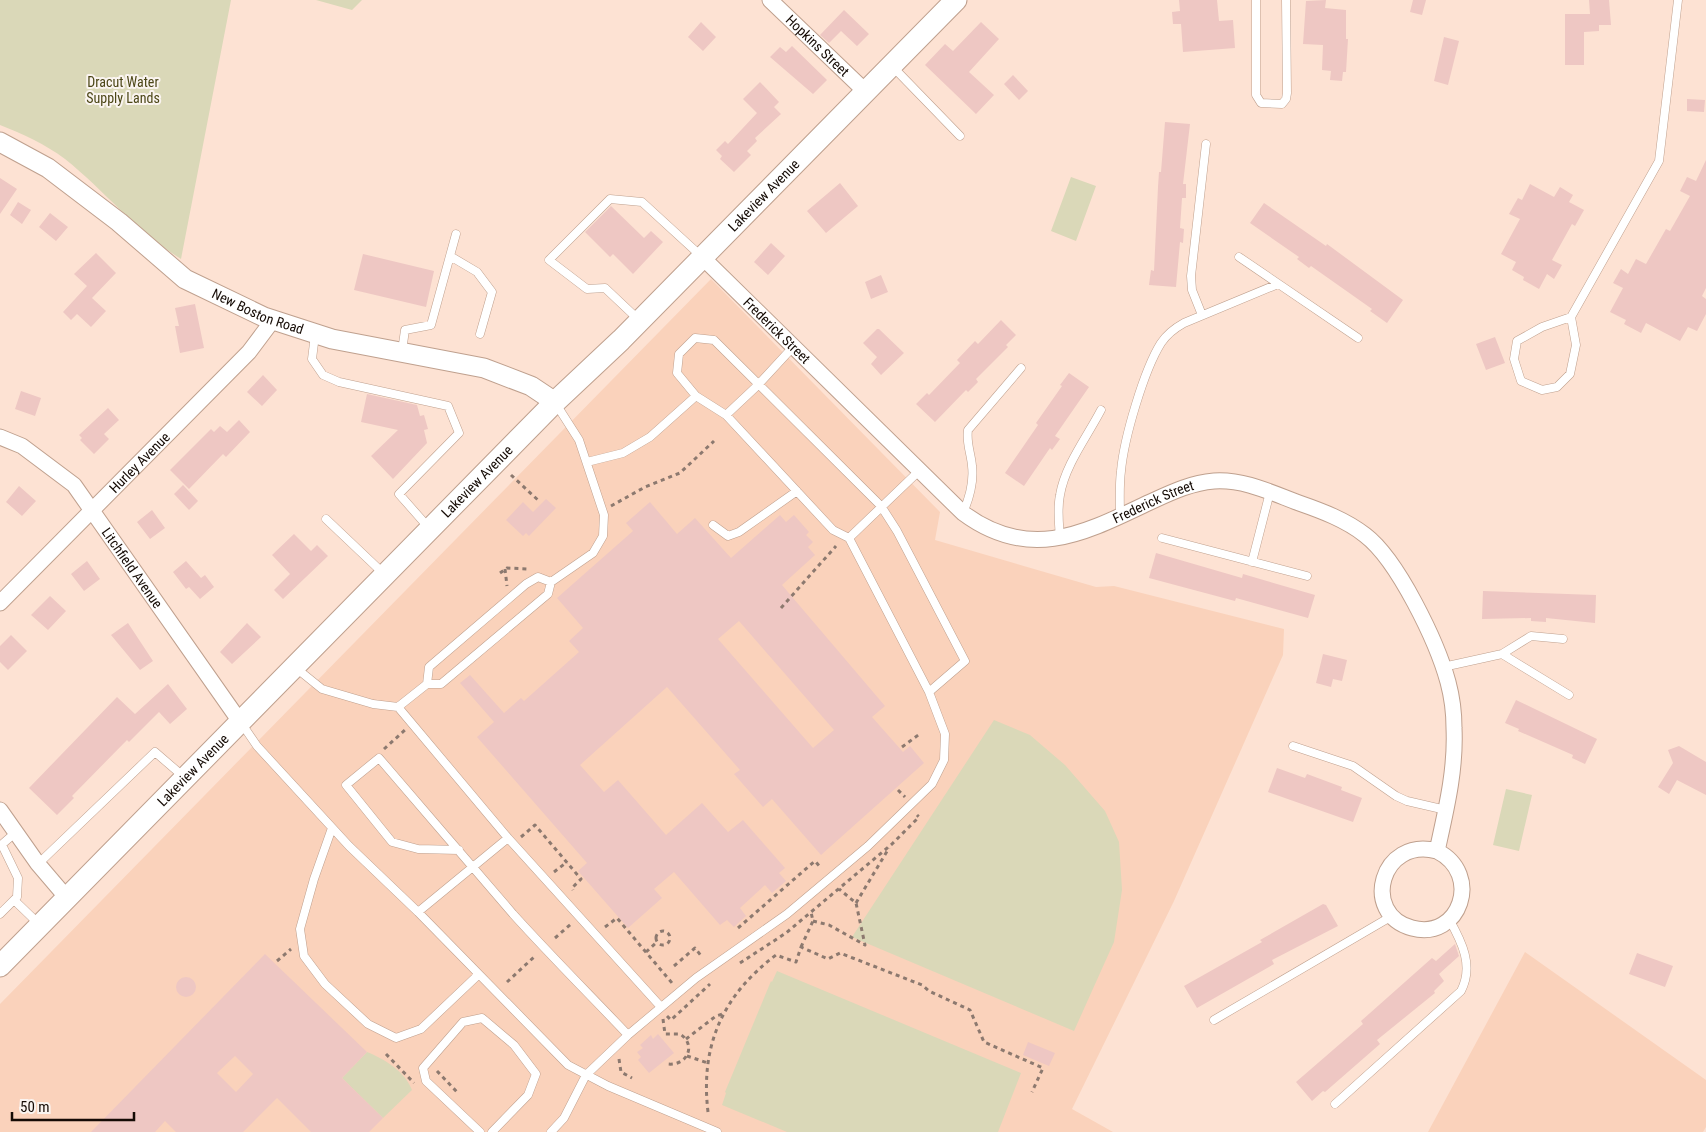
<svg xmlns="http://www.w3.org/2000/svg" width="1706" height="1132" font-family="'Roboto Condensed',sans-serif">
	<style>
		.built { fill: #fad2bb }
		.green { fill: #dad8b8 }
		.building { fill: #eec7c3; fill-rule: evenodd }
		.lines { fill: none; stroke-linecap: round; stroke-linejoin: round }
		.service-casing { stroke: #bfa08e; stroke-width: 9 }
		.minor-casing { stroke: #bfa08e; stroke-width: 17 }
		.tertiary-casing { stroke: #bfa08e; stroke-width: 21 }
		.secondary-casing { stroke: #bfa08e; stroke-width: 23 }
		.path { stroke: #8c796f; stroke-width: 3; stroke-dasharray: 4 4; stroke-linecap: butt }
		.service { stroke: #fff; stroke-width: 8 }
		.minor { stroke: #fff; stroke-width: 15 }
		.tertiary { stroke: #fff; stroke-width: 19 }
		.secondary { stroke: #fff; stroke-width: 21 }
		.labels { text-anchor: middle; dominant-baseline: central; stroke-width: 4; stroke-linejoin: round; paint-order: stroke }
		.street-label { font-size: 14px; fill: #150b05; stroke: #faf4f0 }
		.park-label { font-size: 14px; fill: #4b4616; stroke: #faf4f0 }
	</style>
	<rect width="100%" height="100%" fill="#fde2d3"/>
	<path class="built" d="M711,279L940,512L935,540L1096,587L1114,586L1284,629L1283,655L1174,901L1072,1109L1113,1132H0V1004Z
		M1525,952L1706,1080V1127L1703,1132H1428Z"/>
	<path class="green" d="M0,0H231L181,259C137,232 105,191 65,159C45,144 23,134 0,125Z
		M316,0H362L352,10Z
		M1071,177L1096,186L1076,241L1051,231Z
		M994,720L1030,735L1065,765L1105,811L1119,842L1122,890L1114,942L1074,1031L852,937Z
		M1506,789L1532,795L1519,851L1493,845Z
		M777,971L1021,1073L998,1132H787L722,1105L726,1093L725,1092L771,981L772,982Z
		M367,1052C384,1059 405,1071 412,1090L383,1118L342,1078Z"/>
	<path class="building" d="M1179,0H1217L1219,21L1233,20L1235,48L1183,52L1181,24H1173L1172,12L1180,11Z
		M1326,0L1325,8L1346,10V39H1348L1346,72H1343L1342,81L1330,80L1331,71L1322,70L1323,45L1303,44L1306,1Z
		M1413,0H1426L1422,15L1410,12Z
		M1589,0H1609L1611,25H1599V31L1584,32V65H1565V14H1590Z
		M844,10L869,34L857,46L841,31L829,43L820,35Z
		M701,22L716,37L703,51L688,37Z
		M981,22L999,39L969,72L994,95L976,114L925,65L945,44L953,51Z
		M1444,37L1459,41L1448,85L1434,81Z
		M792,46L827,80L813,94L770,57L780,47L786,52Z
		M1013,75L1028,91L1019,100L1004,84Z
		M760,82L779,102L774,107L781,114L755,138L757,141L747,151L751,155L734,172L720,159L722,156L716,150L725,141L728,144L757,113L743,99Z
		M1687,99L1705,100L1704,112L1687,111Z
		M1165,122L1190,124L1183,184H1186V198H1182L1180,228L1184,229L1183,243L1180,242L1176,287L1149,285L1151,270L1154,271L1158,187L1159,172H1161Z
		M1706,160V288L1702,296L1706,299V314L1697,331L1688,327L1680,341L1646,323L1641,333L1624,324L1626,320L1610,312L1623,288L1613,283L1621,269L1628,274L1636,259L1646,264L1666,229L1670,231L1690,196L1680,191L1687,177L1696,181Z
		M0,178L17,189L0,214Z
		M840,183L858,206L826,233L807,211Z
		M1530,184L1554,197L1560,187L1573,195L1569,202L1584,210L1575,226L1572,224L1552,260L1562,265L1554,279L1547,274L1539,289L1523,280L1524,277L1512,270L1516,262L1501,254L1520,219L1509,214L1518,198L1522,200Z
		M18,202L31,210L22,224L10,215Z
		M1264,203L1326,246L1327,244L1403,300L1387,323L1370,311L1372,309L1311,266L1309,268L1297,259L1299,257L1250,223Z
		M611,206L644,238L651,231L663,242L633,274L613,254L610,257L585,232Z
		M50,213L68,227L56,241L39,227Z
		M771,243L785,256L768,275L754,262Z
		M96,253L116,273L92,298L106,311L91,327L77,314L71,320L63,312L87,286L74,274Z
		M363,254L434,271L426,307L354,290Z
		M881,275L888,292L871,299L865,282Z
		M195,304L204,348L180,353L175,326H179L175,308Z
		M1001,320L1016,335L1006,345L1008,347L976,379L978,382L968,392L966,390L935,422L916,404L927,393L929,395L960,363L957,360L975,341L978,344Z
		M877,329H879L904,353L881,375L871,364L877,357L863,343Z
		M1495,337L1505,363L1486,370L1476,344Z
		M1069,373L1089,387L1055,436L1060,439L1052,450L1050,448L1024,486L1005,473L1038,425L1036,423L1062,386L1060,385Z
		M263,375L277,390L262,406L247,392Z
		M21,391L41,398L35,416L15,409Z
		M367,394L417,405L420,416L424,415L428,429L424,430L427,443L393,479L371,456L398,430L361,422Z
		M108,408L119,420L104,434L109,439L94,454L80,440L82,438L79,435Z
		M239,420L250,432L226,457L223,454L189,489L170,470L211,429L214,432L220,426L227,432Z
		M183,485L198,501L189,510L174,494Z
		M19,486L36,501L22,516L6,502Z
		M546,499L556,508L529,536L526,533L523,536L506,520L523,502L533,512Z
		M650,502L677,534L695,518L731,558L780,515L786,522L794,515L809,532L806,535L813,542L808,547L815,555L782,585L885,706L872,717L903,752L910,746L924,763L821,855L772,799L763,807L734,774L740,770L667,687L580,765L604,792L618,780L666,835L702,803L728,832L743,820L785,868L779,873L786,881L772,893L765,885L740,908L746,916L734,927L727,920L720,925L674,872L654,889L662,898L628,928L578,871L587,863L477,737L494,722L460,683L470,675L504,713L521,698L524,701L579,652L569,641L583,628L557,598L633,531L626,523ZM739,621L834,730L813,748L718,639Z
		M152,510L165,528L150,539L137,522Z
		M294,534L311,551L317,545L328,556L283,599L274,590L290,574L272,555Z
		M1156,553L1242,578L1243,574L1315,595L1308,618L1236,598L1235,601L1149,578Z
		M87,561L100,579L84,591L71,574Z
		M186,561L201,578L205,575L214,587L200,599L189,587L186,589L173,572Z
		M1483,591L1596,595L1595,623L1546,618V622L1531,621V618L1482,619Z
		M50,596L66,611L48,630L31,615Z
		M128,623L153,661L140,670L111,635Z
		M247,623L261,637L232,664L220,652Z
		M11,635L27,651L8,670L0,662V646Z
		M1323,654L1347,660L1342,681L1333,679L1331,687L1316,683Z
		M168,684L187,709L170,724L159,712L129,742L127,740L72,796L74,798L57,815L29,788L117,697L135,714Z
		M1516,700L1597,739L1585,764L1572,758L1573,755L1518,731L1519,729L1505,723Z
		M1679,746L1706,762V795L1677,780L1669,794L1658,787L1673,763L1668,750Z
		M1277,768L1305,778L1307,774L1342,787L1341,790L1362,798L1353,822L1268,792Z
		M1323,904L1326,905L1338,926L1272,960L1274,964L1197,1008L1184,986L1262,942L1260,940Z
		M1455,944L1459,956L1439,974L1444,981L1434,991L1435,993L1377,1040L1380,1044L1325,1092L1323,1091L1312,1101L1296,1082L1363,1024L1361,1021L1432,958L1436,961Z
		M1637,953L1673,966L1665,987L1629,974Z
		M265,954L367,1052L342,1078L383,1118L369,1132H311L277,1098L243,1132H176L165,1121L155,1132H91ZM235,1056L253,1074L236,1092L217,1073Z
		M176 987a10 10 0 1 1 20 0a10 10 0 1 1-20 0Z
		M658,1034L674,1053L649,1073L638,1060L641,1057L637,1052L643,1048L640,1045L651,1035L653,1039Z
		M1028,1042L1055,1053L1049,1066L1023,1055Z"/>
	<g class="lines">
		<defs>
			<path id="service" d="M1256,0V95L1261,103L1282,104L1286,99L1287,93L1286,0
				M893,67L960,136
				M450,256L477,272L492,292L480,334
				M1239,257L1358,338
				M1202,315L1192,290L1191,276L1206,144
				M1571,317L1542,327L1517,341L1514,359L1521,381L1542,390L1557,387L1570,374L1576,345L1571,317L1659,161L1678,0
				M640,321L605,288L587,289L549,260L610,199L642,202L701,256
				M315,335L312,359L323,375L339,382L448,406L459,433L399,494L429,528
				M402,351L405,330L431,325L456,234
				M696,396L726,415L833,530L849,538L929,692
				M726,415L758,385L793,347
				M963,513C969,499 974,482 972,466C971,453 966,443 968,430L1021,368
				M1120,517C1120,501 1119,486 1121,471C1124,438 1144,370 1161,343C1167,334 1175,328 1184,323L1278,284
				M326,519L384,574
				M713,525L728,536L739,532L797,491
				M849,538L919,471
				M1060,538C1059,524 1057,509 1060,495C1065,465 1087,437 1101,410
				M1162,538L1307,576
				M1252,562L1270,492
				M1502,654L1569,695
				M1443,667L1502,654L1531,636L1563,639
				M296,668L322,689L373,704L398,707L427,684H441L548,594L551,582L593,553L603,536L604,515L579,440L556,404
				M427,684L429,667L526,584L538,577L551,582
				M398,707L508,838
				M242,724L257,746L349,846L418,912L568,1065L608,1086L717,1132
				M1293,746L1353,766L1396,796L1407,801L1446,810
				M332,828L314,879L300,929L304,956L325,984L368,1024L396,1038L421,1029L478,975
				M0,846L15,833
				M459,850L418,849L392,842L346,785L379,758C424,810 468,862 513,914C550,955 590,995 628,1035
				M38,864L155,752L184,777
				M14,900L40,925
				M418,912L508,838L661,1007
				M0,914L17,897L18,878L2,845
				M1214,1020L1392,916
				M1335,1104L1461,991C1474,966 1462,942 1449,919
				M480,1132L426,1081L423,1068L463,1022L482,1018L514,1045L536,1074L528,1095L492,1132
				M551,1132L564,1118L586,1075L628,1035L696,978L787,914L868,846L932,784L944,760L945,734L929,692L965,661L897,531L881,506L714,340L695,338L679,354L677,373L696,396L650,437L623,453L587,462"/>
			<g id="minor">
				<path id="s1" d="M770,0L866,92"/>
				<path id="s2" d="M702,257L963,513C1029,562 1083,534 1148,503C1170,493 1190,483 1214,481C1244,479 1272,493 1299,503C1322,511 1346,520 1365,535C1398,560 1437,642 1448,682C1452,697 1454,713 1454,728C1456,770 1446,810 1437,851C1381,836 1360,914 1412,928C1460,941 1483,874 1437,851"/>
				<path id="s3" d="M0,437L22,446L74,485L241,723"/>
				<path id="s4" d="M0,603L249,352L273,320"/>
				<path d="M0,810L38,864L67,898"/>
			</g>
			<g id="tertiary">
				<path id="s5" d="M0,142L48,168L119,222L185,279L264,317L332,339L484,368L531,386L555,402"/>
			</g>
			<g id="secondary">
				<path id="s6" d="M0,966L555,402L621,340L956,0"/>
			</g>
		</defs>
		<use href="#service" class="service-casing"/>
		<use href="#minor" class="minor-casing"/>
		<use href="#tertiary" class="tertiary-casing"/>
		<use href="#secondary" class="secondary-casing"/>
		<path class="path" d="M511,475L539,501
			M611,506L645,487L680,473L714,441
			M505,569L507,586
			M500,573L507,568L529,569
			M781,608L836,546
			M902,747L921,733
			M384,749L405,730
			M898,790L905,797
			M521,837L535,825L581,879L572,888L573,890
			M554,872L567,862
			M856,903L889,848
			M813,921L829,925L865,945L856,903L839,889
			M605,927L617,918L672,983
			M738,928L815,861L821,868
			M656 938a7 7 0 1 1 14 0a7 7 0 1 1-14 0Z
			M555,938L571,924
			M801,947L813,921L811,912
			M646,952L657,942
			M277,961L291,949
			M740,963L786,933L892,844L919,817L917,815
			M674,966L695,948L702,957
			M507,982L534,957
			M667,1016L671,1020L710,984
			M663,1019L665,1034H680C697,1045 687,1066 668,1064
			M686,1039L716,1016L723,1014
			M386,1054L414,1083
			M687,1056L708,1063
			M619,1059L621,1072L632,1078
			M437,1071L457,1092
			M708,1112C700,1045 723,995 776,955L796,962L801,947L828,959L840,953L922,985L929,991L970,1010L984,1042L1043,1068L1032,1092"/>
		<use href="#service" class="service"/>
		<use href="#minor" class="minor"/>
		<use href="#tertiary" class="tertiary"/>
		<use href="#secondary" class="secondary"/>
	</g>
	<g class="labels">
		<g class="street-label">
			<text stroke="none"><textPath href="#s1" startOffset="66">Hopkins Street</textPath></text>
			<text stroke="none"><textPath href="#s6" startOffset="1085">Lakeview Avenue</textPath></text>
			<text stroke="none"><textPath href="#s5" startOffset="311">New Boston Road</textPath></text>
			<text stroke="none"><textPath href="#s2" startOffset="105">Frederick Street</textPath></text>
			<text stroke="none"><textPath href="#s4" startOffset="198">Hurley Avenue</textPath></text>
			<text stroke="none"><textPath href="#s6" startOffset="680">Lakeview Avenue</textPath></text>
			<text stroke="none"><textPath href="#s2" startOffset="569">Frederick Street</textPath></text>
			<text stroke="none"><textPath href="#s3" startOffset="190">Litchfield Avenue</textPath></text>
			<text stroke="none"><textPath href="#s6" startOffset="275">Lakeview Avenue</textPath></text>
		</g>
		<g class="park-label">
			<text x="123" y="82">Dracut Water<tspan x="123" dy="16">Supply Lands</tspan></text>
		</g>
	</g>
	<path d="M12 1112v8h122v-8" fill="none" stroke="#150b05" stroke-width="2.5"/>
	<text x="20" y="1112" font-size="15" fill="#150b05" stroke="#faf4f0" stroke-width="4" paint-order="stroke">50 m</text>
</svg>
